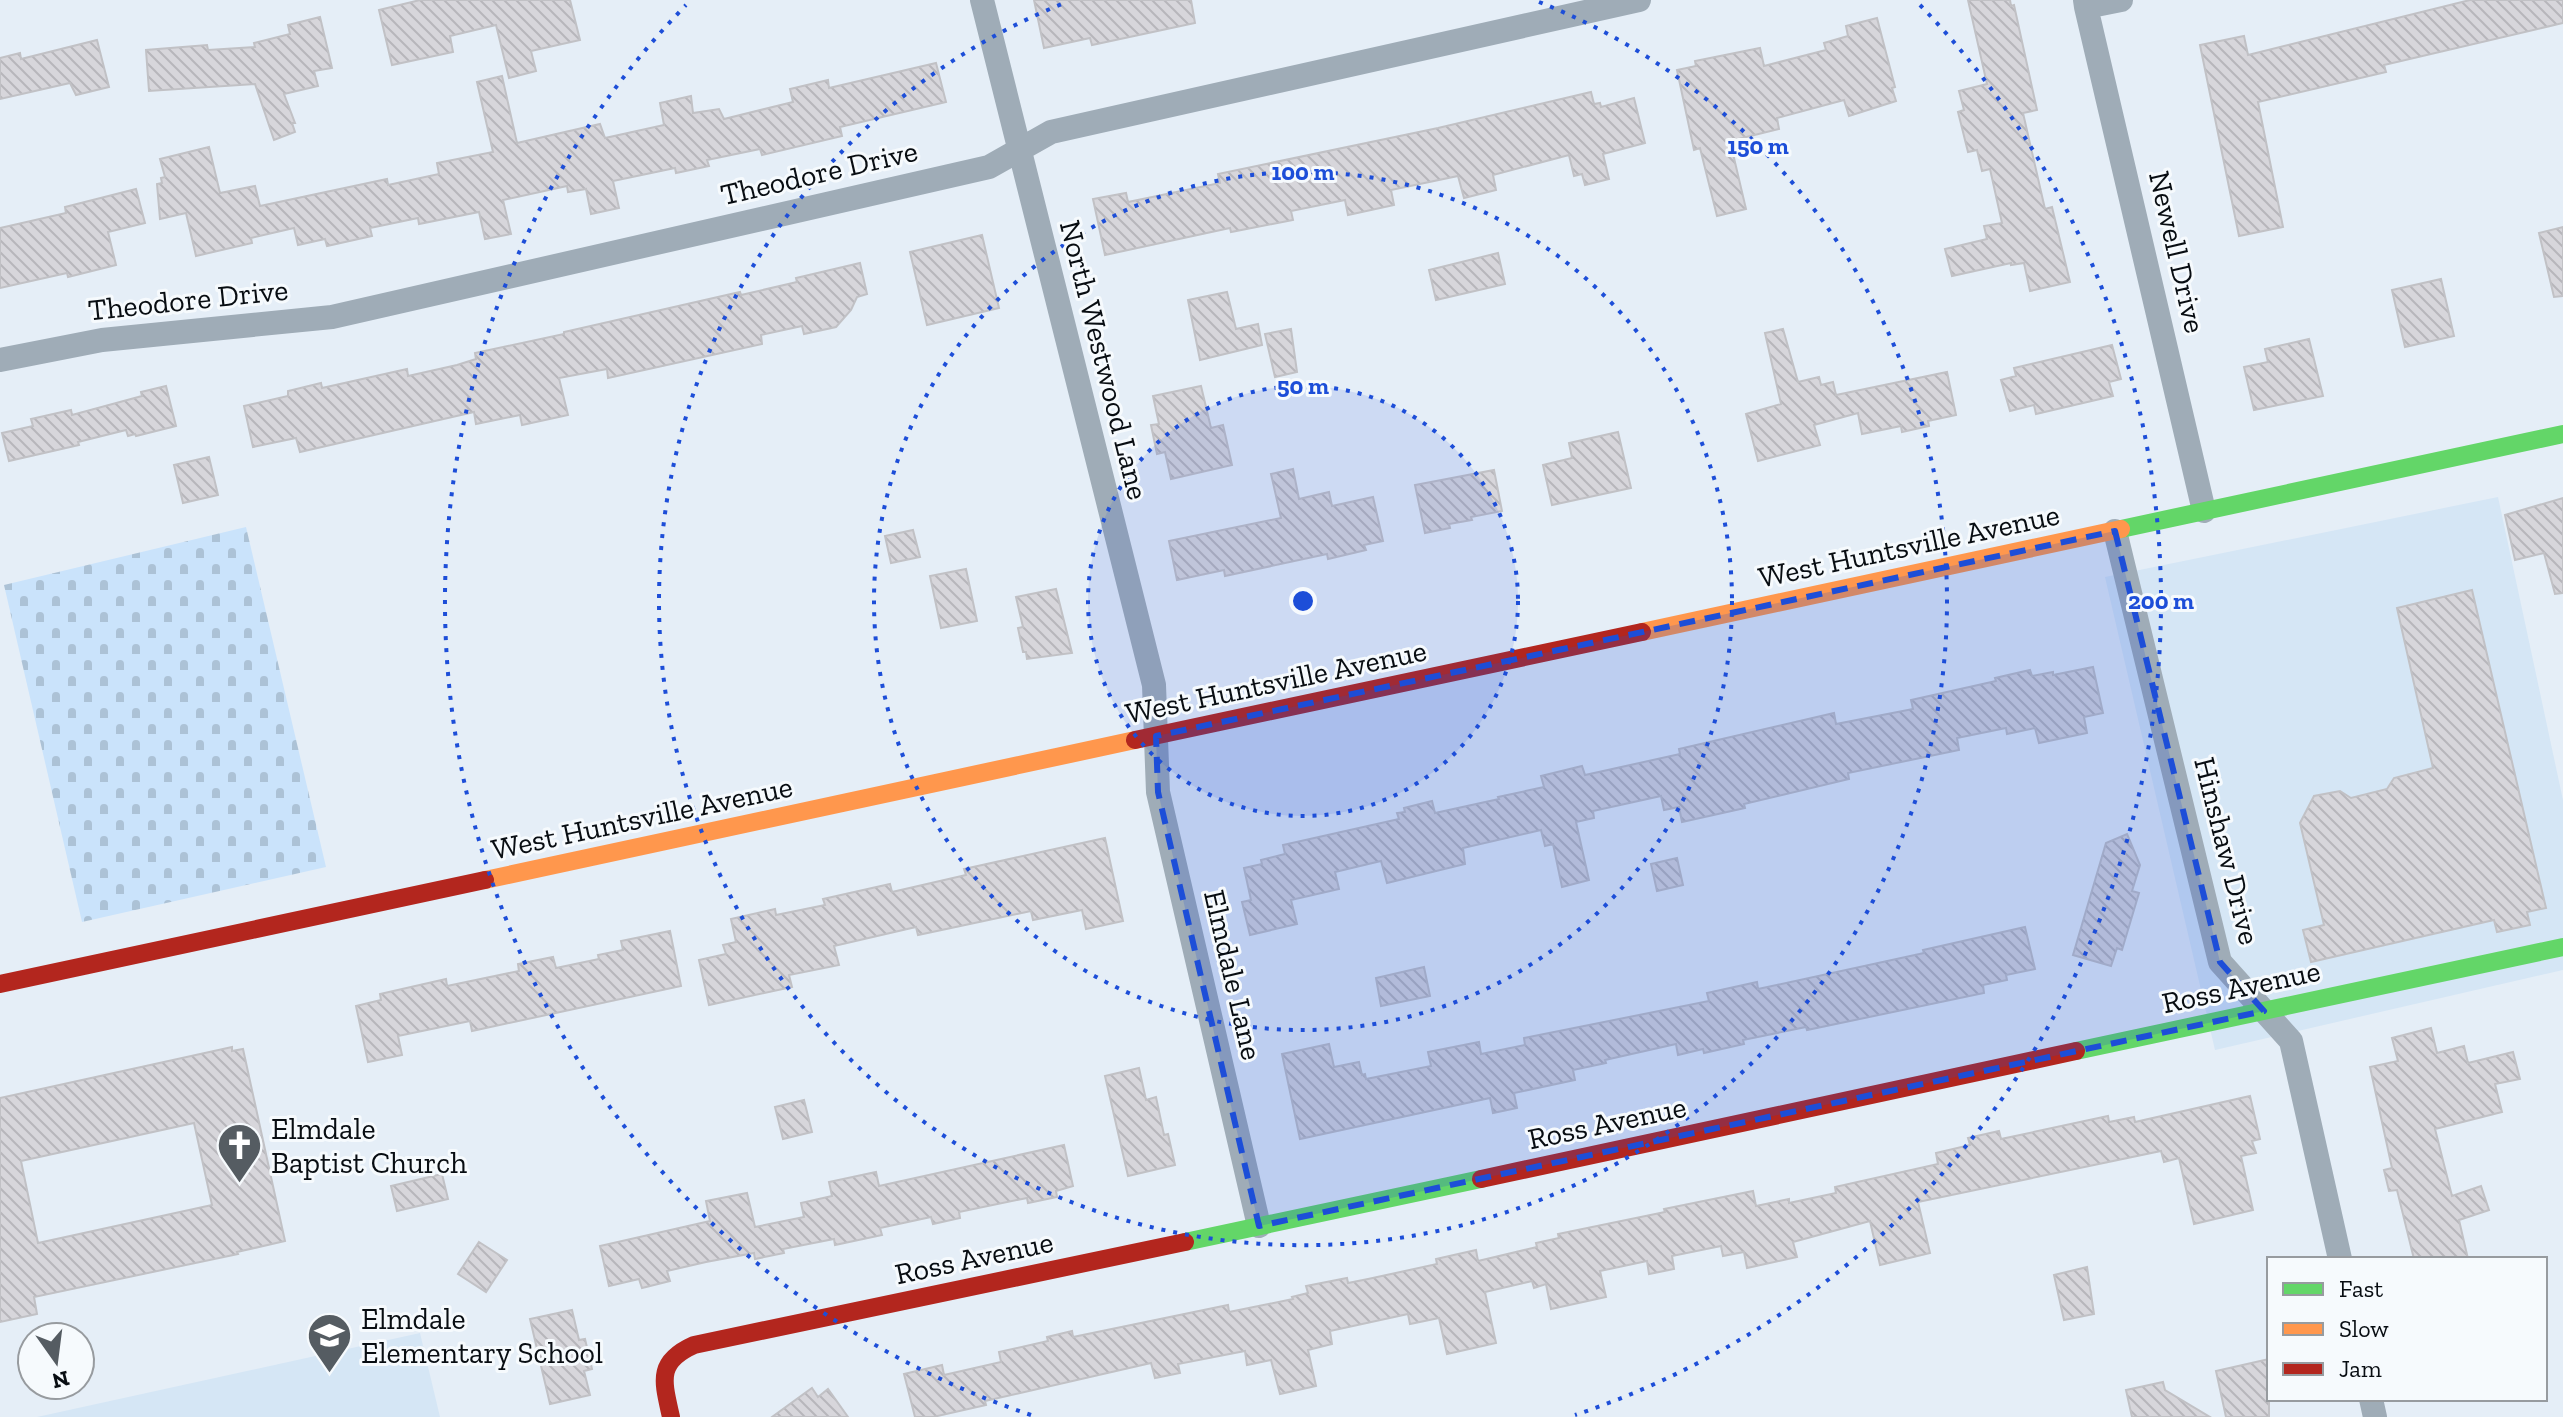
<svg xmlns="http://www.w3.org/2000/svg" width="2563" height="1417" font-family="'Zilla Slab',serif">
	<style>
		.built { fill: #d5e6f5 }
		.cemetery { fill: url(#cemetery-stones) }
		.building { fill: url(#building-back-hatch); stroke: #c1c1c5; stroke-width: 2; fill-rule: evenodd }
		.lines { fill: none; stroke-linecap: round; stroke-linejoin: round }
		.street { stroke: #9facb7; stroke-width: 24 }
		.fast { stroke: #63d668; stroke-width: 18 }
		.slow { stroke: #ff974d; stroke-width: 18 }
		.jam { stroke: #b3261e; stroke-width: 18 }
		.marked { fill: #1d4ed8; fill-opacity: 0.2; stroke: #1d4ed8; stroke-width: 6; stroke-dasharray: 16 10; stroke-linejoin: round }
		.ring { fill: none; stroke: #1d4ed8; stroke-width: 4; stroke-dasharray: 4 8 }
		.labels { text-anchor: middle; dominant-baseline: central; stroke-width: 6; stroke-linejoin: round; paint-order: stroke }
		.street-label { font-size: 30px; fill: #080d12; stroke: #f6fafd }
		.poi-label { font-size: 30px; fill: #080d12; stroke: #f6fafd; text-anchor: start }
		.centre { fill: #1d4ed8; stroke: #f6fafd; stroke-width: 4 }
		.ring-label { font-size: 24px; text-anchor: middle; font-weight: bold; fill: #1d4ed8; stroke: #f6fafd; stroke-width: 6; stroke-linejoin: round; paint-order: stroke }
	</style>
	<defs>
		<pattern id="cemetery-stones" width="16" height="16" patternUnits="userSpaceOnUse" patternTransform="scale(2)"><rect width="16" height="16" fill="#cae3fb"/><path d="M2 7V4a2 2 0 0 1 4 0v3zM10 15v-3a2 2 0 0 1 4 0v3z" fill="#acc2d6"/></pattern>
		<pattern id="building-back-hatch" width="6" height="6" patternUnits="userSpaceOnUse" patternTransform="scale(2)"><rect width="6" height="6" fill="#d7d6db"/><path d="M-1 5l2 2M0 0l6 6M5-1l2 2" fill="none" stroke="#b7b6bb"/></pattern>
	</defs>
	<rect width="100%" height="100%" fill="#e5eef7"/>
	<path class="built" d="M2498,497L2563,800V970L2215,1050L2105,577Z
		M420,1333L440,1417H37Z"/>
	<path class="cemetery" d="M246,527L326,867L82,922L4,585Z"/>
	<path class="building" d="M420,0H570L580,40L531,51L536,71L509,78L496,25L450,36L453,52L392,65L379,10Z
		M1034,0H1191L1195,23L1092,45L1090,38L1044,48Z
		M1968,0H2010L2011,6L2014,5L2037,110L2023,113L2045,209L2052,207L2070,282L2030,291L2024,263L2011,265V263L1952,276L1945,249L1987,239L1984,226L2002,223L1990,169L1982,171L1977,150L1968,152L1958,112L1964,110L1959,91L1987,84Z
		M2470,0H2563V23L2384,65L2386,72L2258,102L2283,227L2239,236L2200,45L2244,36L2248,55Z
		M320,17L332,68L314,71L318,86L284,94L295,123H292L295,132L274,140L255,84L149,91L146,50L207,45L208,50L255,47L254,43L290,34L288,25Z
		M1877,18L1895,87L1892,88L1896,101L1849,116L1844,100L1777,118L1779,129L1730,141L1746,209L1717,216L1700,148L1694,150L1677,70L1696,66L1695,61L1760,48L1764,66L1826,50L1824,43L1848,36L1846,26Z
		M97,40L109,87L76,95L70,83L0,99V58L20,53L21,59Z
		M936,63L946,102L840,127L842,136L762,155L760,149L707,160L709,166L676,173L675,168L613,181L619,208L591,214L586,189L568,192L567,186L503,200L511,234L485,239L479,212L419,224L418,218L370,228L372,236L327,246L325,239L298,245L294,228L251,238L252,243L196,256L186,213L160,219L157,184L162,183L161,178L165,177L160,159L209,147L220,193L255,186L260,206L387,179L388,185L439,174L437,163L493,152L477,82L502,76L517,143L600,124L605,138L664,125L660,103L691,96L693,113L719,109L724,119L793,102L790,89L828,80L829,88Z
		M1591,92L1594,104L1600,103L1601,107L1634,98L1645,143L1603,154L1609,179L1585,185L1582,174L1574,176L1569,155L1493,175L1496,190L1464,198L1458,176L1391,190L1394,205L1348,215L1345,200L1291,211L1293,220L1231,232L1230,228L1105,255L1093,199L1126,193L1128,202L1220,183L1218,174L1438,128Z
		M136,189L145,223L108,232L116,265L68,277L67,273L0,288V228L66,213L65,207Z
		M2563,227V296L2554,297L2539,233Z
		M982,235L999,308L927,325L910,252Z
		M1498,253L1505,284L1436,300L1429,270Z
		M860,263L867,294L857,297L851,310L836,327L804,334L802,326L761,335L762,344L608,378L607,369L559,378L568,415L522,425L520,415L476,424L474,412L300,452L296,438L253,447L244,406L288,396V391L321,383L322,388L407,369L408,376L457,365L476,359L475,353L564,334V332L740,292L741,295L797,282L796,278Z
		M2441,279L2454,336L2405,347L2392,290Z
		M1227,292L1236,329L1258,324L1262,345L1200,360L1188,300Z
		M1291,329L1297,372L1275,377L1265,334Z
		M1783,329L1798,382L1819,377L1821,385L1833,382L1836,395L1947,372L1956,415L1928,421L1929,426L1902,432L1901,426L1862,434L1858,413L1814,425L1820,445L1758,461L1746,414L1781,404L1765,333Z
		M2309,339L2323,396L2254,410L2244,367L2268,362L2265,349Z
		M2112,345L2121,379L2109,382L2113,396L2036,414L2034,405L2010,411L2001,380L2016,376L2014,368Z
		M166,386L176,426L136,436L135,434L128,436L126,430L78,442L79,445L9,461L2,433L33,426L31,419L71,410L72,415L142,396L141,392Z
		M1201,386L1211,428L1223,425L1232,465L1171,479L1165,452L1157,454L1151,425L1159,424L1153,396Z
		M1618,432L1631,488L1552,505L1543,465L1572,458L1569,443Z
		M209,457L218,495L183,503L174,465Z
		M1293,469L1299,499L1329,492L1332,506L1373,497L1383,541L1364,545L1366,550L1328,559L1327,554L1225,576L1224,570L1177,580L1169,541L1281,518L1271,474Z
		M1494,470L1502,511L1471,517L1472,520L1449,524L1450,528L1425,533L1415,485Z
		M2563,498V593L2555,594L2544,553L2515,560L2505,515Z
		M913,530L920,557L891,563L885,536Z
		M966,569L977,621L941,628L930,576Z
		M1056,589L1072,653L1027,659L1026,652H1023L1018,628L1023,627L1016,597Z
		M2472,590L2546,908L2527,912L2530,925L2497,932L2494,920L2311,962L2303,930L2324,925L2300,823L2314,796L2340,791L2351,798L2387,789L2394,778L2433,768L2397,608Z
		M2093,667L2103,713L2084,717L2087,733L2039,743L2035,728L2007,734L2006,728L1957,738L1959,750L1848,773L1849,779L1744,804L1745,808L1682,822L1679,807L1664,810L1661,796L1593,811L1594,818L1576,822L1589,880L1562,887L1553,844L1545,846L1541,830L1463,848L1465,864L1387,883L1381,861L1335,872L1339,889L1291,900L1297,924L1250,935L1242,902L1251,900L1244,868L1262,864L1261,860L1285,854L1283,845L1399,819L1397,813L1405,812L1404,808L1432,801L1435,813L1499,799L1498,797L1544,787L1541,776L1582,766L1585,775L1680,754L1679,749L1834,713L1836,724L1913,709L1911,700L1996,681L1995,678L2030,670L2032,676L2053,672V675Z
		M2127,834L2140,865L2132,891L2139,893L2122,950L2117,948L2111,966L2073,955L2106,843Z
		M1105,838L1123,921L1086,929L1082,910L1033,920L1031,911L918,935L916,927L834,946L839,965L789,975L792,987L709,1005L699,960L726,954L723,945L736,942L731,919L775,909L776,915L825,905L823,899L890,884L892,892L966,875L964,869Z
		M1677,858L1683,885L1657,891L1651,864Z
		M2025,927L2035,969L2006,975L2007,980L1983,985L1984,993L1807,1030L1806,1027L1743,1040L1744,1044L1704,1053L1703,1049L1678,1055L1676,1044L1605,1060L1606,1063L1573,1070L1575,1080L1514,1093L1517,1108L1493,1113L1490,1098L1300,1139L1282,1054L1329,1044L1334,1067L1359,1062L1362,1075L1365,1074L1366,1079L1431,1066L1428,1052L1479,1042L1481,1054L1525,1045L1524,1038L1709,1001L1707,993L1757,982L1758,989L1924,953L1923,950Z
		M670,931L681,986L472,1031L470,1021L398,1036L402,1055L368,1062L356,1006L381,1000L380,994L446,979L447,986L519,971L518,964L553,957L556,968L599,959L598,955L623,950L621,941Z
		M1424,967L1430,996L1381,1006L1376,978Z
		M2431,1028L2437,1053L2464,1046L2468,1063L2513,1052L2520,1079L2495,1084L2502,1112L2435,1129L2452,1196L2481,1186L2489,1210L2459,1220L2468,1259H2414L2397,1190L2389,1191L2384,1170L2392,1168L2370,1067L2398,1061L2392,1038Z
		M232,1047V1051L243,1049L285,1241L237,1252L238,1254L34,1297L37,1314L0,1322V1098ZM194,1123L212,1205L38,1243L21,1161Z
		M1139,1068L1146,1100L1156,1097L1164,1135L1168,1134L1175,1165L1128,1176L1105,1076Z
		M2250,1096L2260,1139L2252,1141L2256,1153L2241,1156L2253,1210L2194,1224L2179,1158L2164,1162L2161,1151L1918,1202L1930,1253L1880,1265L1870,1221L1793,1242L1797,1257L1747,1268L1744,1252L1723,1256L1721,1246L1672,1256L1674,1269L1649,1274L1647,1261L1600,1271L1606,1297L1551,1309L1546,1284L1534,1288L1532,1281L1485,1292L1496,1343L1447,1354L1439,1318L1410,1324L1408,1314L1330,1331L1332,1344L1308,1350L1316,1386L1280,1394L1271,1360L1247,1365L1245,1351L1178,1364L1180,1373L1155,1378L1151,1363L985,1401L986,1405L933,1417H915L904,1374L942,1365L944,1375L1001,1362L999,1352L1048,1341L1047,1337L1072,1331L1073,1337L1228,1305L1229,1312L1293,1299L1292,1297L1308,1293L1306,1286L1347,1278L1348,1283L1368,1279L1437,1264L1436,1259L1476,1250L1478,1261L1537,1247L1536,1243L1559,1238L1558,1234L1665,1212L1664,1209L1753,1191L1756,1206L1789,1199V1203L1836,1193L1835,1187L1938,1164L1936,1153L1970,1145L1968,1138L1999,1131L2001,1139L2108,1116L2109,1122L2134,1117L2135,1122Z
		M804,1100L812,1132L783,1139L775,1107Z
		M1064,1145L1073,1186L1056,1191L1057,1197L1028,1203L1027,1198L959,1212L960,1218L933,1224L931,1217L880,1228L882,1235L835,1245L834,1239L783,1249L784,1253L755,1259L754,1253L706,1262L667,1271L670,1281L642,1288L639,1279L609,1286L600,1246L710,1221L706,1201L747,1193L755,1227L804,1217L801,1203L832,1196L829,1182L876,1172L879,1186Z
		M442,1174L448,1199L397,1211L391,1186Z
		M479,1242L507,1260L486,1292L458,1274Z
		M2087,1267L2094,1314L2064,1320L2054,1275Z
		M572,1310L579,1340L585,1339L592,1369L584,1371L590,1395L550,1404L530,1319Z
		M2269,1359V1417H2226L2216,1371Z
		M2163,1382L2165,1390L2210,1417H2132L2126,1390Z
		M812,1388L818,1397L828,1389L848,1417H772Z"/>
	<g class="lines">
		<path class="street" d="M982,0L1154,685L1158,792L1259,1226
			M2085,0L2086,7L2121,0
			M2086,7L2204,511
			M0,360L102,340L332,317L989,167L1051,132L1639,0
			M2115,531L2220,962L2291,1041L2340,1259
			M2371,1399L2375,1417"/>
		<path class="fast" d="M2121,529L2563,434
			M2076,1051L2563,947
			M1185,1242L1481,1179"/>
		<path class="slow" d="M1642,632L2121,529
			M485,880L1135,740"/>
		<path class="jam" d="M1135,740L1642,632
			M0,984L485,880
			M1481,1179L2076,1051
			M671,1417C663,1381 656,1362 694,1345L1185,1242"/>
	</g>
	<path class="marked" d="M2115,531L2220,962L2264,1011L1259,1226L1158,792L1156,736Z"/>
	<circle cx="1303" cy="601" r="215" fill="#1d4ed8" fill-opacity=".12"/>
	<g class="ring">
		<circle cx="1303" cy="601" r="215"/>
		<circle cx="1303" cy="601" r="429"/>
		<path d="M1539 2A644 644 0 1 1 1067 2"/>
		<path d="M1031 1415A858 858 0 0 1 686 5M1920 5A858 858 0 0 1 1575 1415"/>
	</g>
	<defs>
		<symbol id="church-pin" viewBox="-11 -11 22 30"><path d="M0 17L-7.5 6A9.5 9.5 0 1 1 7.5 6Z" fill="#555c62" stroke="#f6fafd"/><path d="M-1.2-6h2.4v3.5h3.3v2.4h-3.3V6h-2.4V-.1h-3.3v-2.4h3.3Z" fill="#fff"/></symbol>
		<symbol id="school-pin" viewBox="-11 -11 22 30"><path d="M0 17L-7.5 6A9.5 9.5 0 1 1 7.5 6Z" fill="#555c62" stroke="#f6fafd"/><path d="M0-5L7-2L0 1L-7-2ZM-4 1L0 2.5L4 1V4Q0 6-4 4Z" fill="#fff"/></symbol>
	</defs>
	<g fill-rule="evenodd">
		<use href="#church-pin" x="214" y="1120" width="51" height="69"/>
		<use href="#school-pin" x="304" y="1310" width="51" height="69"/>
	</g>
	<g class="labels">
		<g class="street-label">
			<text transform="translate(819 173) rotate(-13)">Theodore Drive</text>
			<text transform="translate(2177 252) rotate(77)">Newell Drive</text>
			<text transform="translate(188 300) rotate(-6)">Theodore Drive</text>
			<text transform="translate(1104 360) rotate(76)">North Westwood Lane</text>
			<text transform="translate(1909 546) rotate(-12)">West Huntsville Avenue</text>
			<text transform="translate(1276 682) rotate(-12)">West Huntsville Avenue</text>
			<text transform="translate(642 818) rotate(-12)">West Huntsville Avenue</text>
			<text transform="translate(2227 851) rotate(76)">Hinshaw Drive</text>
			<text transform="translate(1233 975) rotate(77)">Elmdale Lane</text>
			<text transform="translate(2241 987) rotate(-12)">Ross Avenue</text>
			<text transform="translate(1607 1123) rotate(-12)">Ross Avenue</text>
			<text transform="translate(974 1258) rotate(-12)">Ross Avenue</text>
		</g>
		<g class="poi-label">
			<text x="271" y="1129">Elmdale<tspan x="271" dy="34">Baptist Church</tspan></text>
			<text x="361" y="1319">Elmdale<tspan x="361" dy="34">Elementary School</tspan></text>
		</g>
	</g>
	<circle cx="1303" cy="601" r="12" class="centre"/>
	<g class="ring-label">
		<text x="1758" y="154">150 m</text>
		<text x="1303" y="180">100 m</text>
		<text x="1303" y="394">50 m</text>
		<text x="2161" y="609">200 m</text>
	</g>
	<rect x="2267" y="1257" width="280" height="144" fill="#f6fafd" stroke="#979b9f" stroke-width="2"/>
	<rect x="2283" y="1283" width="40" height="12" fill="#63d668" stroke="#979b9f" stroke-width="2"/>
	<text x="2339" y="1297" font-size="24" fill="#080d12">Fast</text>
	<rect x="2283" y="1323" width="40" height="12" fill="#ff974d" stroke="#979b9f" stroke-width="2"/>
	<text x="2339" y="1337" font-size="24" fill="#080d12">Slow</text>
	<rect x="2283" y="1363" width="40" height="12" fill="#b3261e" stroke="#979b9f" stroke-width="2"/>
	<text x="2339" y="1377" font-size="24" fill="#080d12">Jam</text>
	<g transform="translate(56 1361) rotate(166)"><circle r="38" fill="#f6fafd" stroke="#979b9f" stroke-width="2"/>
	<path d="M0-6L14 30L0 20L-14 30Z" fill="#555c62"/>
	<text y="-12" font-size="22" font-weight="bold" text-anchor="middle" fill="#080d12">N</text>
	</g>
</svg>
